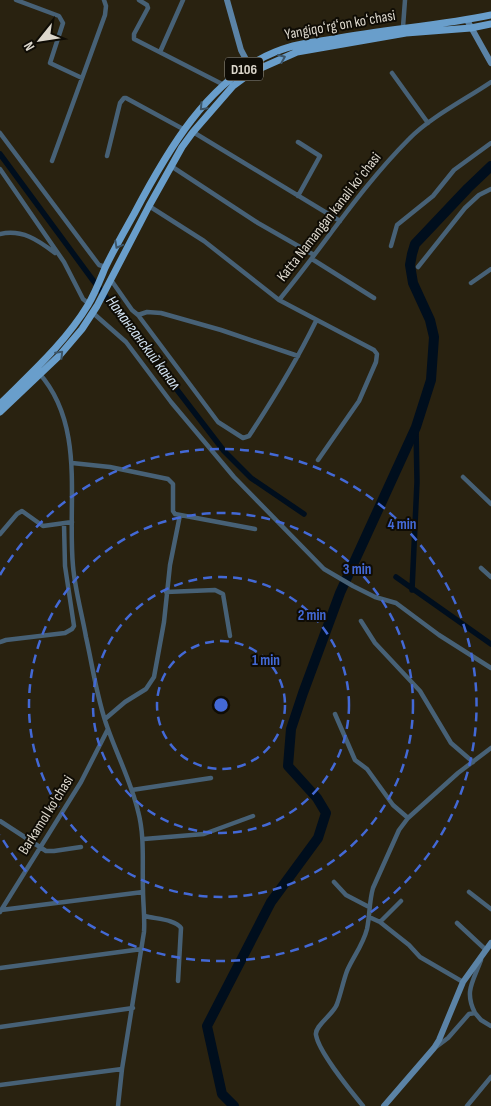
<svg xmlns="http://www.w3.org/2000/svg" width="491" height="1106" font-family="'Sofia Sans Condensed',sans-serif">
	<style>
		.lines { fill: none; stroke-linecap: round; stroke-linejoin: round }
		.canal { stroke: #000e1d; stroke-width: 5.5 }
		.river { stroke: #000e1d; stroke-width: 10 }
		.street { stroke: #476176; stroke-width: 4.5 }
		.secondary { stroke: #5b83a6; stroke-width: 6 }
		.primary { stroke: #699ecb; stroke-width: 7 }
		.oneway { stroke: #3c5568 }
		.ring { fill: none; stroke: #4369d6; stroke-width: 2.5; stroke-dasharray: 9 6 }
		.labels { text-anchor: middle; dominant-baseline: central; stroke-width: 4; stroke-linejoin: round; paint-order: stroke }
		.shield { fill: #0f0c05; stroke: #9e9a90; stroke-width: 1 }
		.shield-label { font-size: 14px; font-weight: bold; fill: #dcd7cc }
		.street-label { font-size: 15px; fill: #dcd7cc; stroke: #0f0c05 }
		.water-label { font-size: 16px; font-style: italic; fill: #d4e4f3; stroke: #0f0c05 }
		.centre { fill: #4369d6; stroke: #0f0c05; stroke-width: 2.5 }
		.ring-label { font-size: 15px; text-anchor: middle; font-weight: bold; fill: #4369d6; stroke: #0f0c05; stroke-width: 4; stroke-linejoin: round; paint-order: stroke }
	</style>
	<rect width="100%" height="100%" fill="#292210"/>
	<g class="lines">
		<path class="canal" d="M0,154L92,279L224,451L251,478L304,514
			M396,577L491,644
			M412,590L417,482L416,427"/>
		<path class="river" d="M234,1106L222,1094L207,1026L271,902L318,838L326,813L317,798L288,766L291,729L303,693L340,593L416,427L431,380L434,337L430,320L413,283L410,265L412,254L415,244L468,188L491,166"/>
		<path class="street" d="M16,0L59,16L63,23L50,63L82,78
			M139,0L147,5L148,8L134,34V39L224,85
			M403,27L405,0
			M160,52L183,0
			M392,73L428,123
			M193,132L340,221
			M0,133L99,265L106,267
			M298,142L320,156L298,196
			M107,156L120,103L124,98H126L183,129
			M52,161L105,15L106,6L104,0
			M171,166L258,223L314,255
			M0,169L64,262L83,299L89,304
			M149,206L204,241L279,300L374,350L377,354L376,362L359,401L318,460
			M0,234C22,229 38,240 55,253
			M391,246L397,225L433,196L454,170L491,143
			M312,259L374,298
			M418,267L465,208L479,195L491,189
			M111,280L132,310L138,315L218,422L243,438L249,436C274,398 296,362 316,321
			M471,283L491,269
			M279,300C323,247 360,188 409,139C429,118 466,99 491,82
			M93,313L126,342L171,402L234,477L324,569L353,586L375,597L396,603L439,635L491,668
			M138,315L147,312L161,313L221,330L298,356
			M39,373C86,426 67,502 73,566C75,590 82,614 86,637C93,668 97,700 108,729C118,757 131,782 138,811C145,837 142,863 143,890C143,904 145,917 144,932L122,1069L118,1106
			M72,463L110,467L168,479L173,484V511L175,514L255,529
			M463,477L491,504
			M0,534L17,514L22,511L43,526L72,522
			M481,568L491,577
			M166,592L215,590L223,594L230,636
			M361,621L375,643L420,691L451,743L473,762
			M0,642L6,640L65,633L72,629L74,626L65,566L64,524
			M335,714L355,760L367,769L393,805L408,818
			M105,719L125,702L146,689L154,677L164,622L170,565L180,515
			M132,790L211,778
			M0,821L46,851H54L81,847
			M144,839L204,834L253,816
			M334,882L346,895L369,907
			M469,892L491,909
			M1,910L143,892
			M0,912L81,782L108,729
			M145,916C155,919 175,919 181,928L178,981
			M369,917L380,922L409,945L420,957L463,982
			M380,922L401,901
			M457,923L486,950
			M0,968L142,949
			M475,1013C464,991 473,982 481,960
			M0,1027L133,1008
			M436,1047L448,1038L469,1014L475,1013L481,1020L491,1026
			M0,1085L122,1069
			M363,1106C351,1091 319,1053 316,1035C314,1026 334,1014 337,1004C341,993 343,982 347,971C353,957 363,945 367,929C370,915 369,902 373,888L399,830L408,818L458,773L491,748
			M467,1106L491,1077"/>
		<path class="secondary" d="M227,0L241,50L251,69
			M467,20L491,63
			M384,1106L434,1048L439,1040L463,982L491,943"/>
		<path class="primary" d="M0,404C31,373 65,343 88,305C95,293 100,280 105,268C114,249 124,232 134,214C166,153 208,79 275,52C294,44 314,42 334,39C386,29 439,26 491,15
			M0,412L59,356L82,329L97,306L149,206L182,147L193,132L233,86L252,72L297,52L406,33L471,28L491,24"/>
	</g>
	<defs><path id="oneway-chevron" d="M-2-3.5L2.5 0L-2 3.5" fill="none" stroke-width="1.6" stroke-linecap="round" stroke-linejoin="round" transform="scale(1.25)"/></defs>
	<g class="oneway">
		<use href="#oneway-chevron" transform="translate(282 58) rotate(-23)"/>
		<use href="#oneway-chevron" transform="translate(203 107) rotate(133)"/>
		<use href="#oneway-chevron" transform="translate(118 245) rotate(118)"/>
		<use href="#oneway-chevron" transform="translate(60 354) rotate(-46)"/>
	</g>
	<g class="ring">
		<circle cx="221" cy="705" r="64"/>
		<circle cx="221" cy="705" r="128"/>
		<circle cx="221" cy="705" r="192"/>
		<path d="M0 575A256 256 0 1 1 0 835"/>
	</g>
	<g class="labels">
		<rect class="shield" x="225" y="57.5" width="38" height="23" rx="4"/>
		<g class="shield-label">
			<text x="244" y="69">D106</text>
		</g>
		<g class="street-label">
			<text transform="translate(340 25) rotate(-10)">Yangiqoʻrgʻon koʻchasi</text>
			<text transform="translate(329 217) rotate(-52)">Katta Namangan kanali koʻchasi</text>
			<text transform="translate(46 815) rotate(-58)">Barkamol ko'chasi</text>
		</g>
		<g class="water-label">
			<text transform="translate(143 343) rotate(53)">Наманганский канал</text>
		</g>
	</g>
	<circle cx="221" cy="705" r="8" class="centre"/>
	<g class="ring-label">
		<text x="402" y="529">4 min</text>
		<text x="357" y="574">3 min</text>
		<text x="312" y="620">2 min</text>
		<text x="266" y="665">1 min</text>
	</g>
	<g transform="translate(40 40) rotate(240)" stroke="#0f0c05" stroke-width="4" paint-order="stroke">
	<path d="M0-4L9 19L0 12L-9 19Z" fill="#dcd7cc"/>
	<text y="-8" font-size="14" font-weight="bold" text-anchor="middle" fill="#dcd7cc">N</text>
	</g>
</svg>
